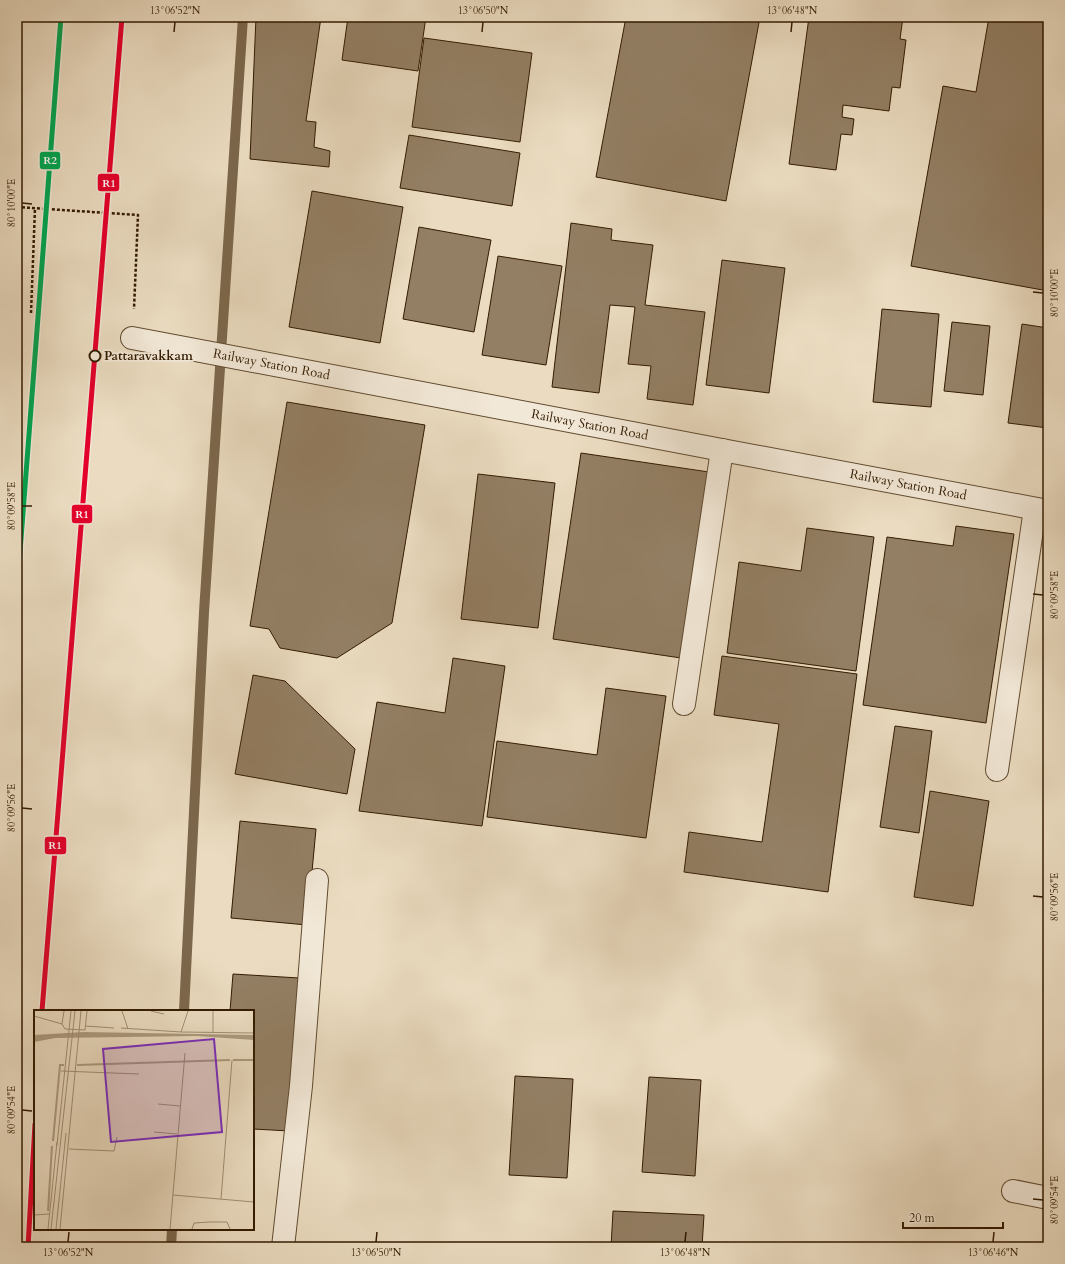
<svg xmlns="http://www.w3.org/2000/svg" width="1065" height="1264" font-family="Cardo,serif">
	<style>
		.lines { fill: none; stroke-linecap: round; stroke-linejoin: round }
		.stream { stroke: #7c674c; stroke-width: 10 }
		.building { fill: #937f64; stroke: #331b00 }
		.minor-casing { stroke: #614b30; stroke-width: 24 }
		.path { stroke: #331b00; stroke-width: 2.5; stroke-dasharray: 3 2; stroke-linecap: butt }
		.minor { stroke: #f2e8d7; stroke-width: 22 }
		.rail-1-casing { stroke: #f2e8d7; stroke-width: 8 }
		.rail-2-casing { stroke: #f2e8d7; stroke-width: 8 }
		.rail-1 { stroke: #e4002b; stroke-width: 5 }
		.rail-2 { stroke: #00a651; stroke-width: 5 }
		.ticks { fill: none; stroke: #331b00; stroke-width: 1.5 }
		.stop-dot { fill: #f2e8d7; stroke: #331b00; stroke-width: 2 }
		.labels { text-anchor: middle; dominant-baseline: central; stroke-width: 3.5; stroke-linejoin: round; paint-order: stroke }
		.stop-label { font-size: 13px; font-weight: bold; fill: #331b00; stroke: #f2e8d7; text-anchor: start }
		.street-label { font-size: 13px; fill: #331b00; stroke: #f2e8d7 }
		.inset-river { fill: none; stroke: #ac9a7f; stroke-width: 2 }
		.inset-road { fill: none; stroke: #a18f74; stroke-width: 1 }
		.view { fill: #7b2cbf; fill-opacity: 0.15; stroke: #7b2cbf; stroke-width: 2 }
		.inset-edge { fill: none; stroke: #331b00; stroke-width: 2 }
		.line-badge { stroke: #f2e8d7; stroke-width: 1.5 }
		.badge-label { font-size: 11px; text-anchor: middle; font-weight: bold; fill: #fff }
		.neatline { fill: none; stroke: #331b00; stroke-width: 1.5 }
		.ticks-label { font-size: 10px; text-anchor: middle; fill: #331b00 }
	</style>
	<rect width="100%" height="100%" fill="#ebdcc1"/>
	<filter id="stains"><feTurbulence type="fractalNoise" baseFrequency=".005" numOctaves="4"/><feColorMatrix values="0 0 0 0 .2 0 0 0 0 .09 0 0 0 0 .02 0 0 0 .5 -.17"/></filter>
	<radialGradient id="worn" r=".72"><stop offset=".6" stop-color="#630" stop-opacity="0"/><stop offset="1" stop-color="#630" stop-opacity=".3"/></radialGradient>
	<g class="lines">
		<path class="stream" d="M184,1011L204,612L243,17
			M171,1247L172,1229"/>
	</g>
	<path class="building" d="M256,17H321L306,121L316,122L314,147L330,151L329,167L250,159Z
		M348,17H426L418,71L342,60Z
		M626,17H760L726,201L596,177Z
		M809,17H903L900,39L906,40L900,88L892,87L889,111L843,105L842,117L854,119L852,135L841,134L836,170L789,164Z
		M989,17H1048V291L911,266L943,86L976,92Z
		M424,38L532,53L520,142L412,127Z
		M409,135L520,153L512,206L400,188Z
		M312,191L403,207L380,343L289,327Z
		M571,223L612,229L611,240L653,245L645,305L705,312L693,405L647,399L651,366L628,364L635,307L610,305L599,393L552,387Z
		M419,227L491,240L474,332L403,319Z
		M498,256L562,266L546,365L482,355Z
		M722,260L785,268L769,393L706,385Z
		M882,309L939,314L931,407L873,402Z
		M952,322L990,326L983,395L944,391Z
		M1022,324L1048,328V428L1008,423Z
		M287,402L425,425L392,623L337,658L280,648L269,629L250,626Z
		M581,453L709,472L681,658L553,639Z
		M478,474L555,483L538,628L461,619Z
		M956,526L1014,534L986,723L863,705L887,537L953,546Z
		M807,528L874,537L856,671L727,653L739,562L801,571Z
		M722,656L857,674L828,892L684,872L689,832L762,842L779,724L714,715Z
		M453,658L505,666L482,826L359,811L377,702L445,713Z
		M253,675L285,681L355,749L347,794L235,774Z
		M606,688L666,696L646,838L487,817L497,741L597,755Z
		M895,726L932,731L919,833L880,827Z
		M930,791L989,801L973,906L914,897Z
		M240,821L316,829L307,925L231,918Z
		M233,974L299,978L290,1131L253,1129V1011H230Z
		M515,1076L573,1079L567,1178L509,1175Z
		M649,1077L701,1080L695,1176L642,1172Z
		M613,1211L704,1215L702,1247H611Z"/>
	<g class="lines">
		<defs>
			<g id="minor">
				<path id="s1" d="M132,338L722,450L1048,511"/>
				<path d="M684,704L722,450"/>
				<path d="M997,770L1035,509"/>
				<path d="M1013,1191L1048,1198"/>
				<path d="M283,1247L301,1086L317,880"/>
			</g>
		</defs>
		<use href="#minor" class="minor-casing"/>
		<path class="path" d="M17,207L138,215L134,309
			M31,313L35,208"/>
		<use href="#minor" class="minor"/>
		<defs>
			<path id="rail-1" d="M42,1011L122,17
				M28,1247L35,1124"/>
			<path id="rail-2" d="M17,591L61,17"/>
		</defs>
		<use href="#rail-1" class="rail-1-casing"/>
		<use href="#rail-2" class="rail-2-casing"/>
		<use href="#rail-1" class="rail-1"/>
		<use href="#rail-2" class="rail-2"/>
	</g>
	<path class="ticks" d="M174,32L175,22M482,32L483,22M791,32L792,22M22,203L32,204M1033,292L1043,293M22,506H32M1033,594L1043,595M22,808L32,809M1033,896L1043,897M22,1110L32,1111M1033,1199L1043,1200M68,1242L69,1232M376,1242L377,1232M685,1242L686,1232M993,1242L994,1232"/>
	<circle class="stop-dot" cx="95" cy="356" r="5.5"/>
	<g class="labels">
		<g class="stop-label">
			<text x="104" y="356">Pattaravakkam</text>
		</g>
		<g class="street-label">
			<text stroke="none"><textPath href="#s1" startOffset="142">Railway Station Road</textPath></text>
			<text stroke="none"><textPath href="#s1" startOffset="466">Railway Station Road</textPath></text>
			<text stroke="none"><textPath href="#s1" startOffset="790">Railway Station Road</textPath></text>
		</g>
	</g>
	<g transform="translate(34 1010)">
		<rect width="220" height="220" fill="#ebdcc1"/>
		<path d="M50,22L220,25V30L163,26L21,28L0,32V25Z" fill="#ac9a7f"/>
		<path class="inset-river" d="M199,50H220M43,55L196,50M19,131L26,55H30M14,201L18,136"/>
		<path class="inset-road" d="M88,1L94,19M117,1L130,4M179,1V23M0,6L28,14L31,19L51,20L53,1M28,14L30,1M51,16L80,18M87,18L147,22L154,1M147,22L220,23M27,61L105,64M124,94L146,96M120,122L143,124M23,135L37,1M35,139L80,141L83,127M139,185L220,192M187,189L198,50M0,205L15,204M14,219L23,132M17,219L41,1M22,219L32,123M26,219L47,1M136,219L151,43M158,219L160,213L176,212H193L196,219"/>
		<path class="view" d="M180,29L188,122L77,132L69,39Z"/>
		<rect width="220" height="220" class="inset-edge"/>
	</g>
	<g class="line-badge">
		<rect x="39" y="151" width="22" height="19" rx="4" fill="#00a651"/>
		<rect x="97" y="173" width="23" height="19" rx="4" fill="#e4002b"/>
		<rect x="71" y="504" width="22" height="20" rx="4" fill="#e4002b"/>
		<rect x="44" y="836" width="23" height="19" rx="4" fill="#e4002b"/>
	</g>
	<g class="badge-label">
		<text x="50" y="164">R2</text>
		<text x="109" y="187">R1</text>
		<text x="82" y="518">R1</text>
		<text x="55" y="849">R1</text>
	</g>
	<rect width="1065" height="1264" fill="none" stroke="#ebdcc1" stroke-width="44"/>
	<path d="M903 1222v6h100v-6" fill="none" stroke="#331b00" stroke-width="2"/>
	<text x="909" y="1222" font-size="12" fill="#331b00" stroke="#f2e8d7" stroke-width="3" paint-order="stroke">20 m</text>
	<rect x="22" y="22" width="1021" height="1220" class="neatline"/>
	<g class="ticks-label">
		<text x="175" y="14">13°06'52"N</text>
		<text x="483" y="14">13°06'50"N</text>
		<text x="792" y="14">13°06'48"N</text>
		<text transform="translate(11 203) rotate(-90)" y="4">80°10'00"E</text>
		<text transform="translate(1054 293) rotate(-90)" y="4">80°10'00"E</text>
		<text transform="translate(11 506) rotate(-90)" y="4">80°09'58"E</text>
		<text transform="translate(1054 595) rotate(-90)" y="4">80°09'58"E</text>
		<text transform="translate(11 808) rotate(-90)" y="4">80°09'56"E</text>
		<text transform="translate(1054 897) rotate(-90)" y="4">80°09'56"E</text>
		<text transform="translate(11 1110) rotate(-90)" y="4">80°09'54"E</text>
		<text transform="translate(1054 1200) rotate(-90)" y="4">80°09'54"E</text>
		<text x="68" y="1256">13°06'52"N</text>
		<text x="376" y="1256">13°06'50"N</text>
		<text x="685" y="1256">13°06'48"N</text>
		<text x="993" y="1256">13°06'46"N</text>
	</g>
	<rect width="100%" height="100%" filter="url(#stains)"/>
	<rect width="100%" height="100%" fill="url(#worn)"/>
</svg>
